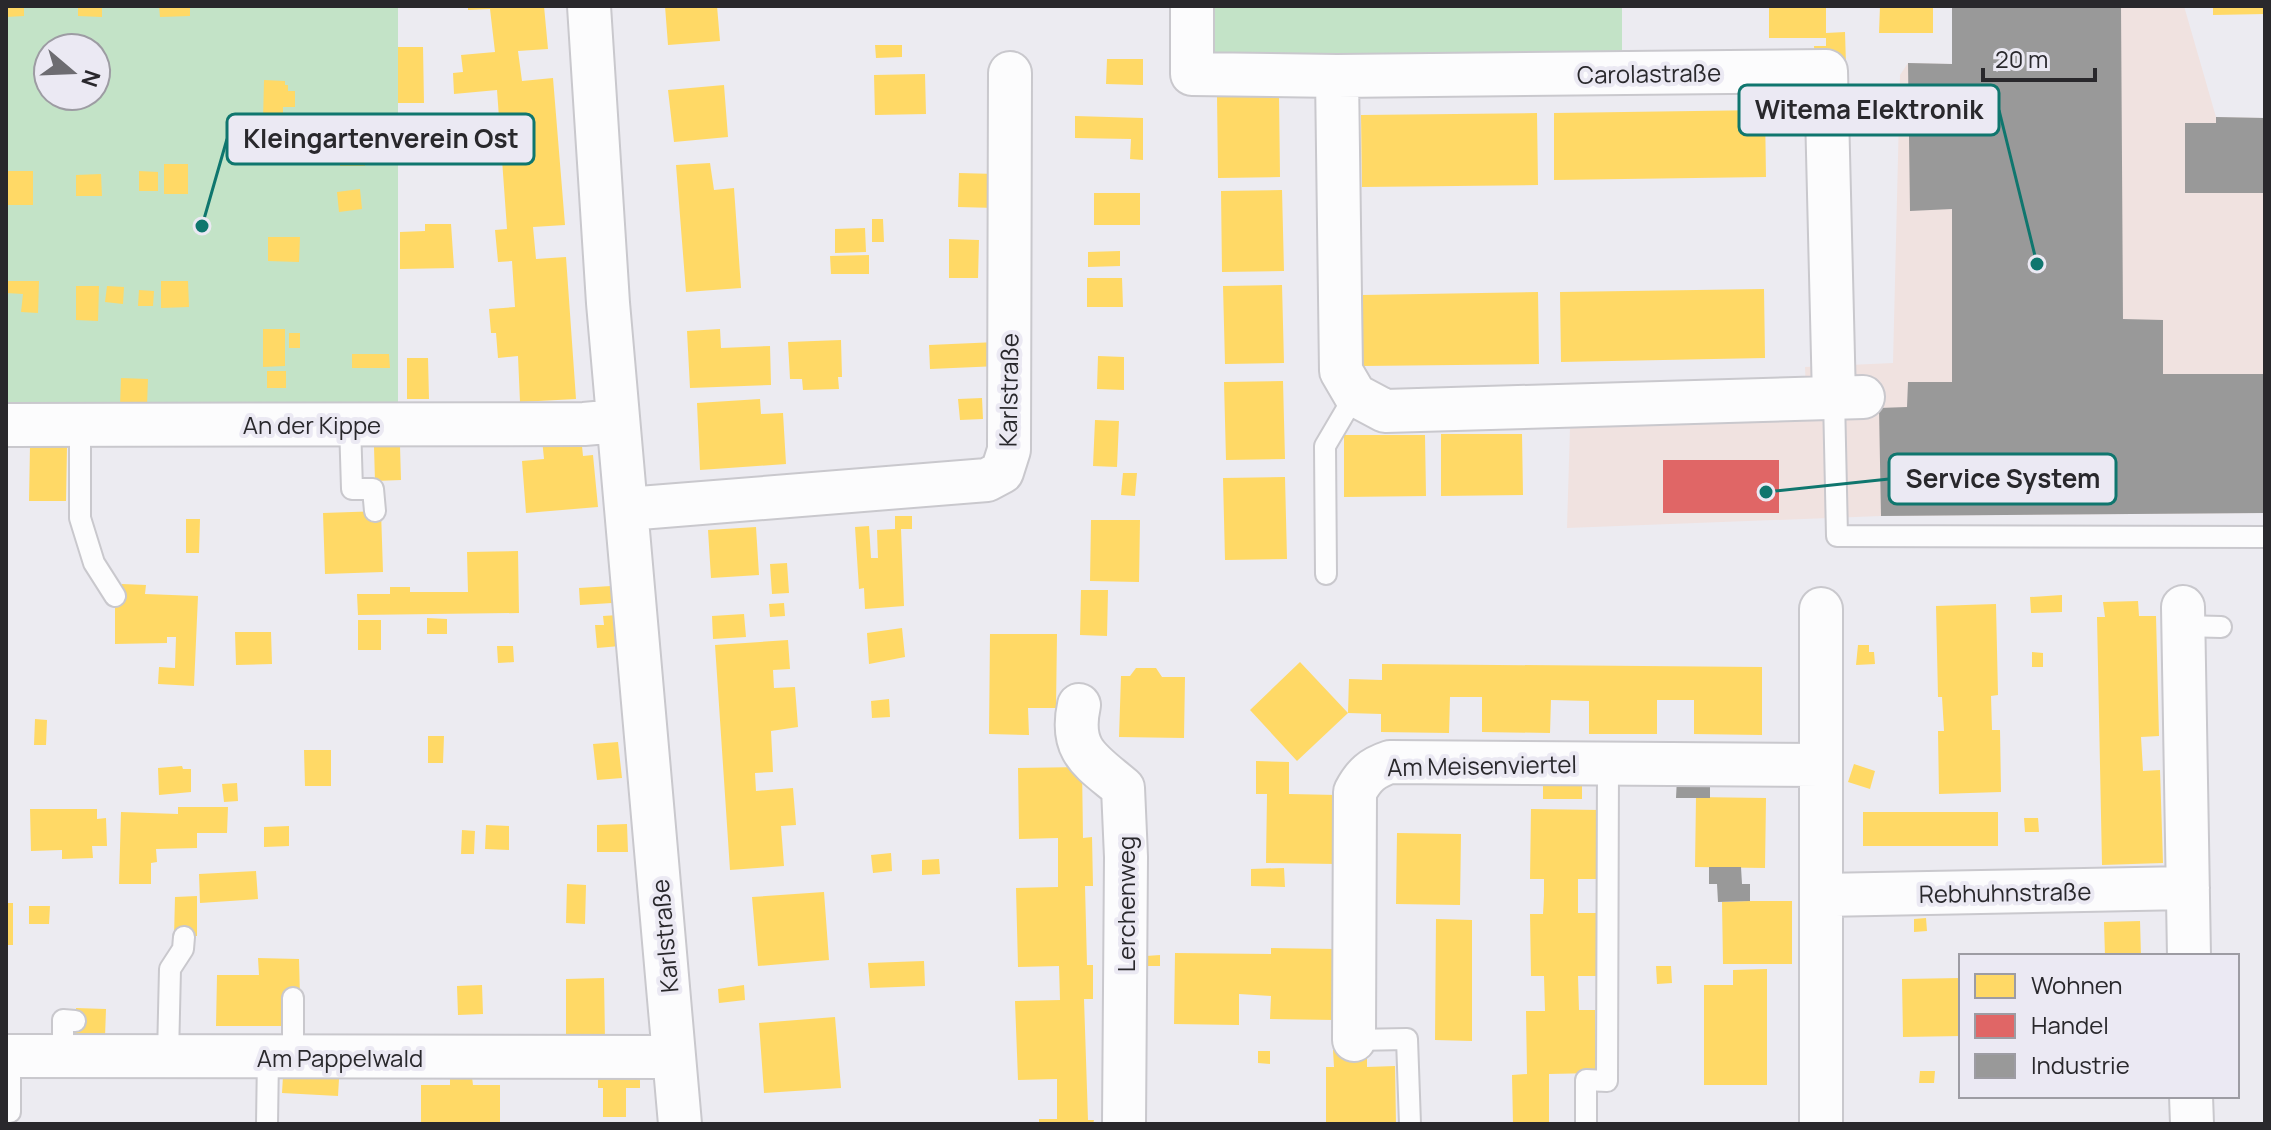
<svg xmlns="http://www.w3.org/2000/svg" width="2271" height="1130" font-family="Manrope,sans-serif">
	<style>
		.industrial { fill: #f0e2e0 }
		.green { fill: #c3e3c7; fill-rule: evenodd }
		.homes { fill: #ffd966 }
		.shops { fill: #e06666 }
		.industry { fill: #999 }
		.lines { fill: none; stroke-linecap: round; stroke-linejoin: round }
		.service-casing { stroke: #c9c8cd; stroke-width: 24 }
		.minor-casing { stroke: #c9c8cd; stroke-width: 46 }
		.service { stroke: #fcfcfd; stroke-width: 20 }
		.minor { stroke: #fcfcfd; stroke-width: 42 }
		.labels { text-anchor: middle; dominant-baseline: central; stroke-width: 8; stroke-linejoin: round; paint-order: stroke }
		.street-label { font-size: 24px; fill: #29282c; stroke: #ebe9f3 }
		.leader { fill: none; stroke: #0f766e; stroke-width: 3 }
		.callout-dot { fill: #0f766e; stroke: #ebe9f3; stroke-width: 3 }
		.callout { fill: #ebe9f3; stroke: #0f766e; stroke-width: 3 }
		.callout-label { font-size: 26px; text-anchor: middle; font-weight: bold; fill: #29282c }
	</style>
	<rect width="100%" height="100%" fill="#ecebf1"/>
	<path class="industrial" d="M1952,6H2184L2216,117L2265,118V513L1881,516L1567,528L1570,428L1807,415L1805,367L1893,363L1900,75L1908,63L1952,64Z"/>
	<path class="green" d="M6,6H398V418L6,417ZM48,48H96V96H48Z
		M1207,6H1622V63L1207,57Z"/>
	<path class="homes" d="M6,6H24V16L6,17Z
		M78,6H102V17L78,16Z
		M159,6H190V16L160,17Z
		M468,6H544L548,49L518,51L522,81L553,78L565,225L533,227L536,259L566,257L576,399L520,402L518,356L498,358L496,333H491L489,309L515,307L512,261L498,262L495,230L507,229L497,90L454,94L453,73L463,72L461,55L495,52L490,9L468,10Z
		M665,6H717L720,41L668,45Z
		M1769,6H1826V33L1845,32L1846,65L1815,66L1814,46H1826V38H1769Z
		M1880,6H1933V33H1879Z
		M2213,6H2265V14L2213,15Z
		M875,45H902V57L876,58Z
		M398,47H423L424,103H398Z
		M1107,59H1143V85L1106,84Z
		M925,74L926,114L875,115L874,75Z
		M264,80L285,81V85H288V91H295V107H283V121H263Z
		M724,85L728,137L674,142L668,90Z
		M1279,95L1280,177L1218,178L1217,96Z
		M1765,110L1766,177L1554,180V113Z
		M1537,113L1538,185L1362,187L1361,115Z
		M1075,116L1143,118V160L1130,159L1131,139L1075,138Z
		M340,136L365,137V166H340Z
		M710,163L714,190L734,188L741,288L686,292L676,165Z
		M164,164H188V194H164Z
		M6,171H33V205H6Z
		M139,171L158,172V191H139Z
		M959,173L996,174V208L958,207Z
		M101,174L102,196H76V175Z
		M360,189L362,209L339,212L337,192Z
		M1282,190L1284,271L1222,272L1221,191Z
		M1094,193H1140V225H1094Z
		M872,219H883L884,242H872Z
		M425,224H451L454,268L400,269V232L425,231Z
		M865,228L866,252L835,253V229Z
		M268,237H300L299,262L268,261Z
		M949,239L979,240L978,278H949Z
		M1120,251V266L1088,267V252Z
		M869,255V274H831L830,256Z
		M1087,278H1122L1123,307H1087Z
		M6,281H39L38,313L21,312L23,294L6,293Z
		M161,281H188L189,307L161,308Z
		M1282,285L1284,363L1225,364L1223,286Z
		M76,286H99L98,321L76,320Z
		M107,286L124,287L123,304L105,302Z
		M1764,289L1765,358L1561,362L1560,292Z
		M139,290L154,291L153,306H138Z
		M1538,292L1539,364L1363,366L1362,295Z
		M263,329H285V366L263,367Z
		M720,329L721,348L770,346L771,385L690,388L687,331Z
		M289,333H300V348H289Z
		M841,340L842,377H838L839,389L803,390L802,379H790L788,342Z
		M997,342L999,366L930,369L929,345Z
		M352,354H389L390,368H352Z
		M1098,356L1124,357V390L1097,389Z
		M407,358H428L429,399H407Z
		M267,371H286V388H267Z
		M121,378L148,379L147,406H120Z
		M1283,381L1285,459L1226,460L1224,382Z
		M982,398L983,419L960,420L958,399Z
		M760,399L761,414L783,413L786,464L700,470L697,403Z
		M1095,420L1119,421L1117,467L1093,466Z
		M1441,434H1522L1523,495L1441,496Z
		M1344,435H1425L1426,496L1344,497Z
		M581,436L583,456L593,455L598,507L526,513L522,461L544,459L542,439Z
		M30,446L67,447L66,501H29Z
		M400,446L401,480L375,481L374,447Z
		M1123,473H1137L1135,496L1121,495Z
		M1285,477L1287,559L1225,560L1223,478Z
		M381,511L383,572L325,574L323,513Z
		M895,516H912V529H901L904,606L865,609L864,588L859,589L855,527L869,526L871,558H878L877,530L895,529Z
		M186,519H200L199,553H186Z
		M1091,520H1140L1139,582L1090,581Z
		M756,527L759,575L711,578L708,530Z
		M518,551L519,613L358,615L357,594H390V587H410V592H468L467,552Z
		M787,563L789,593L772,594L770,564Z
		M122,584L146,585L145,594L198,596L194,686L158,684L159,667L175,668L176,637H167V643L115,644V596H122Z
		M611,586L612,603L580,605L579,588Z
		M1081,590H1108L1107,636L1080,635Z
		M2062,595V612L2031,613L2030,597Z
		M2138,601L2139,616H2156L2159,736L2141,737L2143,771L2160,770L2163,863L2102,865L2097,617H2105L2103,602Z
		M784,603L785,616L770,617L769,604Z
		M1996,604L1998,695L1991,696L1992,730H2000L2001,792L1939,794L1938,731H1944L1942,697H1938L1936,606Z
		M744,614L746,637L713,639L712,616Z
		M618,615L620,646L597,648L595,625H604L603,616Z
		M427,618L447,619V634H427Z
		M358,620H381V650H358Z
		M902,628L905,657L869,664L867,633Z
		M235,632H271L272,664L236,665Z
		M990,634H1057L1056,708H1028L1029,735L989,734Z
		M788,640L790,669L773,670L774,688L795,687L798,727L771,731L773,772L755,773L756,791L793,788L796,825L781,826L784,866L730,870L715,645Z
		M1858,645H1869V652H1874L1875,664L1856,665Z
		M497,646H513L514,662L498,663Z
		M2032,652L2043,653V667H2032Z
		M1300,662L1348,713L1349,679L1382,680V664L1762,667V735L1694,734V700H1657V734H1589V701L1551,700L1550,733L1482,732V697H1450L1449,733L1381,732V714L1348,713L1297,761L1250,710Z
		M1136,668H1156L1162,677H1185L1184,738L1119,737L1121,676H1130Z
		M889,699L890,717L872,718L871,701Z
		M35,719L47,720L46,745H34Z
		M428,736H444L443,763H428Z
		M618,742L622,778L597,780L593,744Z
		M304,750H331V786H305Z
		M1256,761L1289,762V794L1337,795L1336,864L1266,863L1267,794H1256Z
		M1854,764L1875,771L1870,789L1848,782Z
		M182,766L183,769H191V792L159,795L158,768Z
		M1082,767L1083,838L1092,837L1093,886H1085L1087,965H1093V999H1084L1088,1120H1094L1093,1124H1039V1119H1057V1079L1018,1080L1015,1001L1060,1000L1059,966L1018,967L1016,888L1058,887V838L1019,839L1018,768Z
		M1543,777L1582,778V799H1543Z
		M237,783L238,801L224,802L222,784Z
		M1696,797L1766,798L1765,868L1695,867Z
		M178,807H228L227,833H197V848L156,849L157,862L151,863V884H119L121,812L178,814Z
		M30,809H97V819L106,818L107,846H92L93,858L62,859V850L31,851Z
		M1531,809L1601,810L1600,879H1578V913H1600L1601,976H1578L1579,1010H1595L1596,1073L1549,1074V1124H1513L1512,1075L1527,1074L1526,1011H1545L1544,976H1531L1530,914H1543L1544,896V879H1530Z
		M1863,812H1998V846H1863Z
		M2024,818H2038L2039,832H2025Z
		M627,824L628,852H597V825Z
		M486,825L509,826V850L485,849Z
		M289,826V846L264,847V827Z
		M462,830L475,831L474,854H461Z
		M1397,833L1461,834L1460,905L1396,904Z
		M891,853L892,871L873,873L871,855Z
		M939,859L940,874L922,875V860Z
		M1284,868L1285,887L1251,886V869Z
		M256,871L258,899L200,903L199,874Z
		M567,884L586,885L585,924L566,923Z
		M824,892L829,960L758,966L752,897Z
		M197,896V936L174,937L175,897Z
		M1750,901H1792V964H1723L1722,902Z
		M6,903H13V945H6Z
		M29,906H50L49,924H29Z
		M1926,918L1927,931L1914,932V919Z
		M1436,919L1472,920V1041L1435,1040Z
		M2140,921L2141,956H2105L2104,922Z
		M1271,948L1336,949L1335,1020L1270,1019L1271,996L1239,994V1025L1174,1024L1175,953L1271,954Z
		M1160,955V966H1146V956Z
		M258,958L299,959L300,998L286,1026H216L217,975H259Z
		M924,961L925,986L870,988L868,963Z
		M1656,966H1671L1672,983L1657,984Z
		M1767,969V1085H1704V985H1733V970Z
		M604,978L605,1040H566V979Z
		M1961,978V1036L1903,1037L1902,979Z
		M482,985L483,1014L458,1015L457,986Z
		M744,985L745,1000L719,1003L718,989Z
		M76,1008L106,1009L105,1037L74,1035Z
		M835,1017L841,1088L764,1093L759,1023Z
		M1333,1050H1367V1067L1395,1066L1396,1124H1326V1067H1334Z
		M1258,1051H1270V1064L1258,1063Z
		M598,1065H640V1088H626V1117H603V1088H598Z
		M1920,1071H1935L1934,1083H1919Z
		M283,1076L339,1079L338,1096L282,1093Z
		M450,1077H472L473,1085H500V1124H421V1085H450Z"/>
	<path class="shops" d="M1663,460H1779V513H1663Z"/>
	<path class="industry" d="M1952,6H2121L2123,319L2163,320V374H2265V513L1881,516L1879,408L1907,407L1908,382H1952V209L1910,211L1908,63L1952,64Z
		M2216,117L2265,118V193H2185V123H2216Z
		M1710,777V798H1676L1677,778Z
		M1709,867H1741L1742,884H1750V901L1718,902L1717,884H1709Z"/>
	<g class="lines">
		<defs>
			<path id="service" d="M1834,398L1837,536L2265,537
				M80,424V518L94,563L115,596
				M350,424L352,489H373L375,511
				M1326,574L1325,446L1355,395
				M2183,626L2221,627
				M293,998V1057
				M1354,1040L1407,1039L1410,1124
				M63,1056V1020L75,1021
				M168,1056L170,969L183,949L184,937
				M6,1112H10V1056
				M267,1124L268,1056
				M1586,1124V1080L1607,1081L1608,763"/>
			<path id="minor" d="M589,6L608,303L680,1124
				M1192,6V74L1337,76L1826,71L1834,398
				M1337,76L1341,371L1355,395L1385,411L1863,397
				M6,425L584,424L618,421
				M627,509L987,480L1002,472L1009,450L1010,73
				M2183,607L2189,956
				M1079,705C1069,751 1091,761 1123,788L1126,857L1124,1124
				M1822,895L2188,888
				M1354,1040L1355,792C1364,775 1372,768 1390,762L1821,765
				M6,1056L674,1057
				M2191,1096L2192,1124
				M1821,1124V609"/>
		</defs>
		<use href="#service" class="service-casing"/>
		<use href="#minor" class="minor-casing"/>
		<use href="#service" class="service"/>
		<use href="#minor" class="minor"/>
	</g>
	<g class="labels">
		<g class="street-label">
			<text transform="translate(1649 73) rotate(-1)">Carolastraße</text>
			<text transform="translate(1008 390) rotate(-89)">Karlstraße</text>
			<text x="312" y="424">An der Kippe</text>
			<text transform="translate(1482 765) rotate(-1)">Am Meisenviertel</text>
			<text transform="translate(2005 892) rotate(-1)">Rebhuhnstraße</text>
			<text transform="translate(1125 904) rotate(-90)">Lerchenweg</text>
			<text transform="translate(664 936) rotate(-95)">Karlstraße</text>
			<text x="340" y="1057">Am Pappelwald</text>
		</g>
	</g>
	<path class="leader" d="M2037 264L1999 110M202 226L227 139M1766 492L1889 479"/>
	<g class="callout-dot">
		<circle cx="2037" cy="264" r="8"/>
		<circle cx="202" cy="226" r="8"/>
		<circle cx="1766" cy="492" r="8"/>
	</g>
	<g class="callout">
		<rect x="1739" y="85" width="260" height="50" rx="8"/>
		<rect x="227" y="114" width="307" height="50" rx="8"/>
		<rect x="1889" y="454" width="227" height="50" rx="8"/>
	</g>
	<g class="callout-label">
		<text x="1869" y="119">Witema Elektronik</text>
		<text x="381" y="148">Kleingartenverein Ost</text>
		<text x="2003" y="488">Service System</text>
	</g>
	<rect width="2271" height="1130" fill="none" stroke="#29282c" stroke-width="16"/>
	<rect x="1959" y="954" width="280" height="144" fill="#ebe9f3" stroke="#9d9ca3" stroke-width="2"/>
	<rect x="1975" y="974" width="40" height="24" fill="#ffd966" stroke="#9d9ca3" stroke-width="2"/>
	<text x="2031" y="994" font-size="24" fill="#29282c">Wohnen</text>
	<rect x="1975" y="1014" width="40" height="24" fill="#e06666" stroke="#9d9ca3" stroke-width="2"/>
	<text x="2031" y="1034" font-size="24" fill="#29282c">Handel</text>
	<rect x="1975" y="1054" width="40" height="24" fill="#999999" stroke="#9d9ca3" stroke-width="2"/>
	<text x="2031" y="1074" font-size="24" fill="#29282c">Industrie</text>
	<g transform="translate(72 72) rotate(109)"><circle r="38" fill="#ebe9f3" stroke="#9d9ca3" stroke-width="2"/>
	<path d="M0-6L14 30L0 20L-14 30Z" fill="#6d6c71"/>
	<text y="-12" font-size="22" font-weight="bold" text-anchor="middle" fill="#29282c">N</text>
	</g>
	<path d="M1983 68v12h112v-12" fill="none" stroke="#29282c" stroke-width="4"/>
	<text x="1995" y="68" font-size="24" fill="#29282c" stroke="#ebe9f3" stroke-width="6" paint-order="stroke">20 m</text>
</svg>
